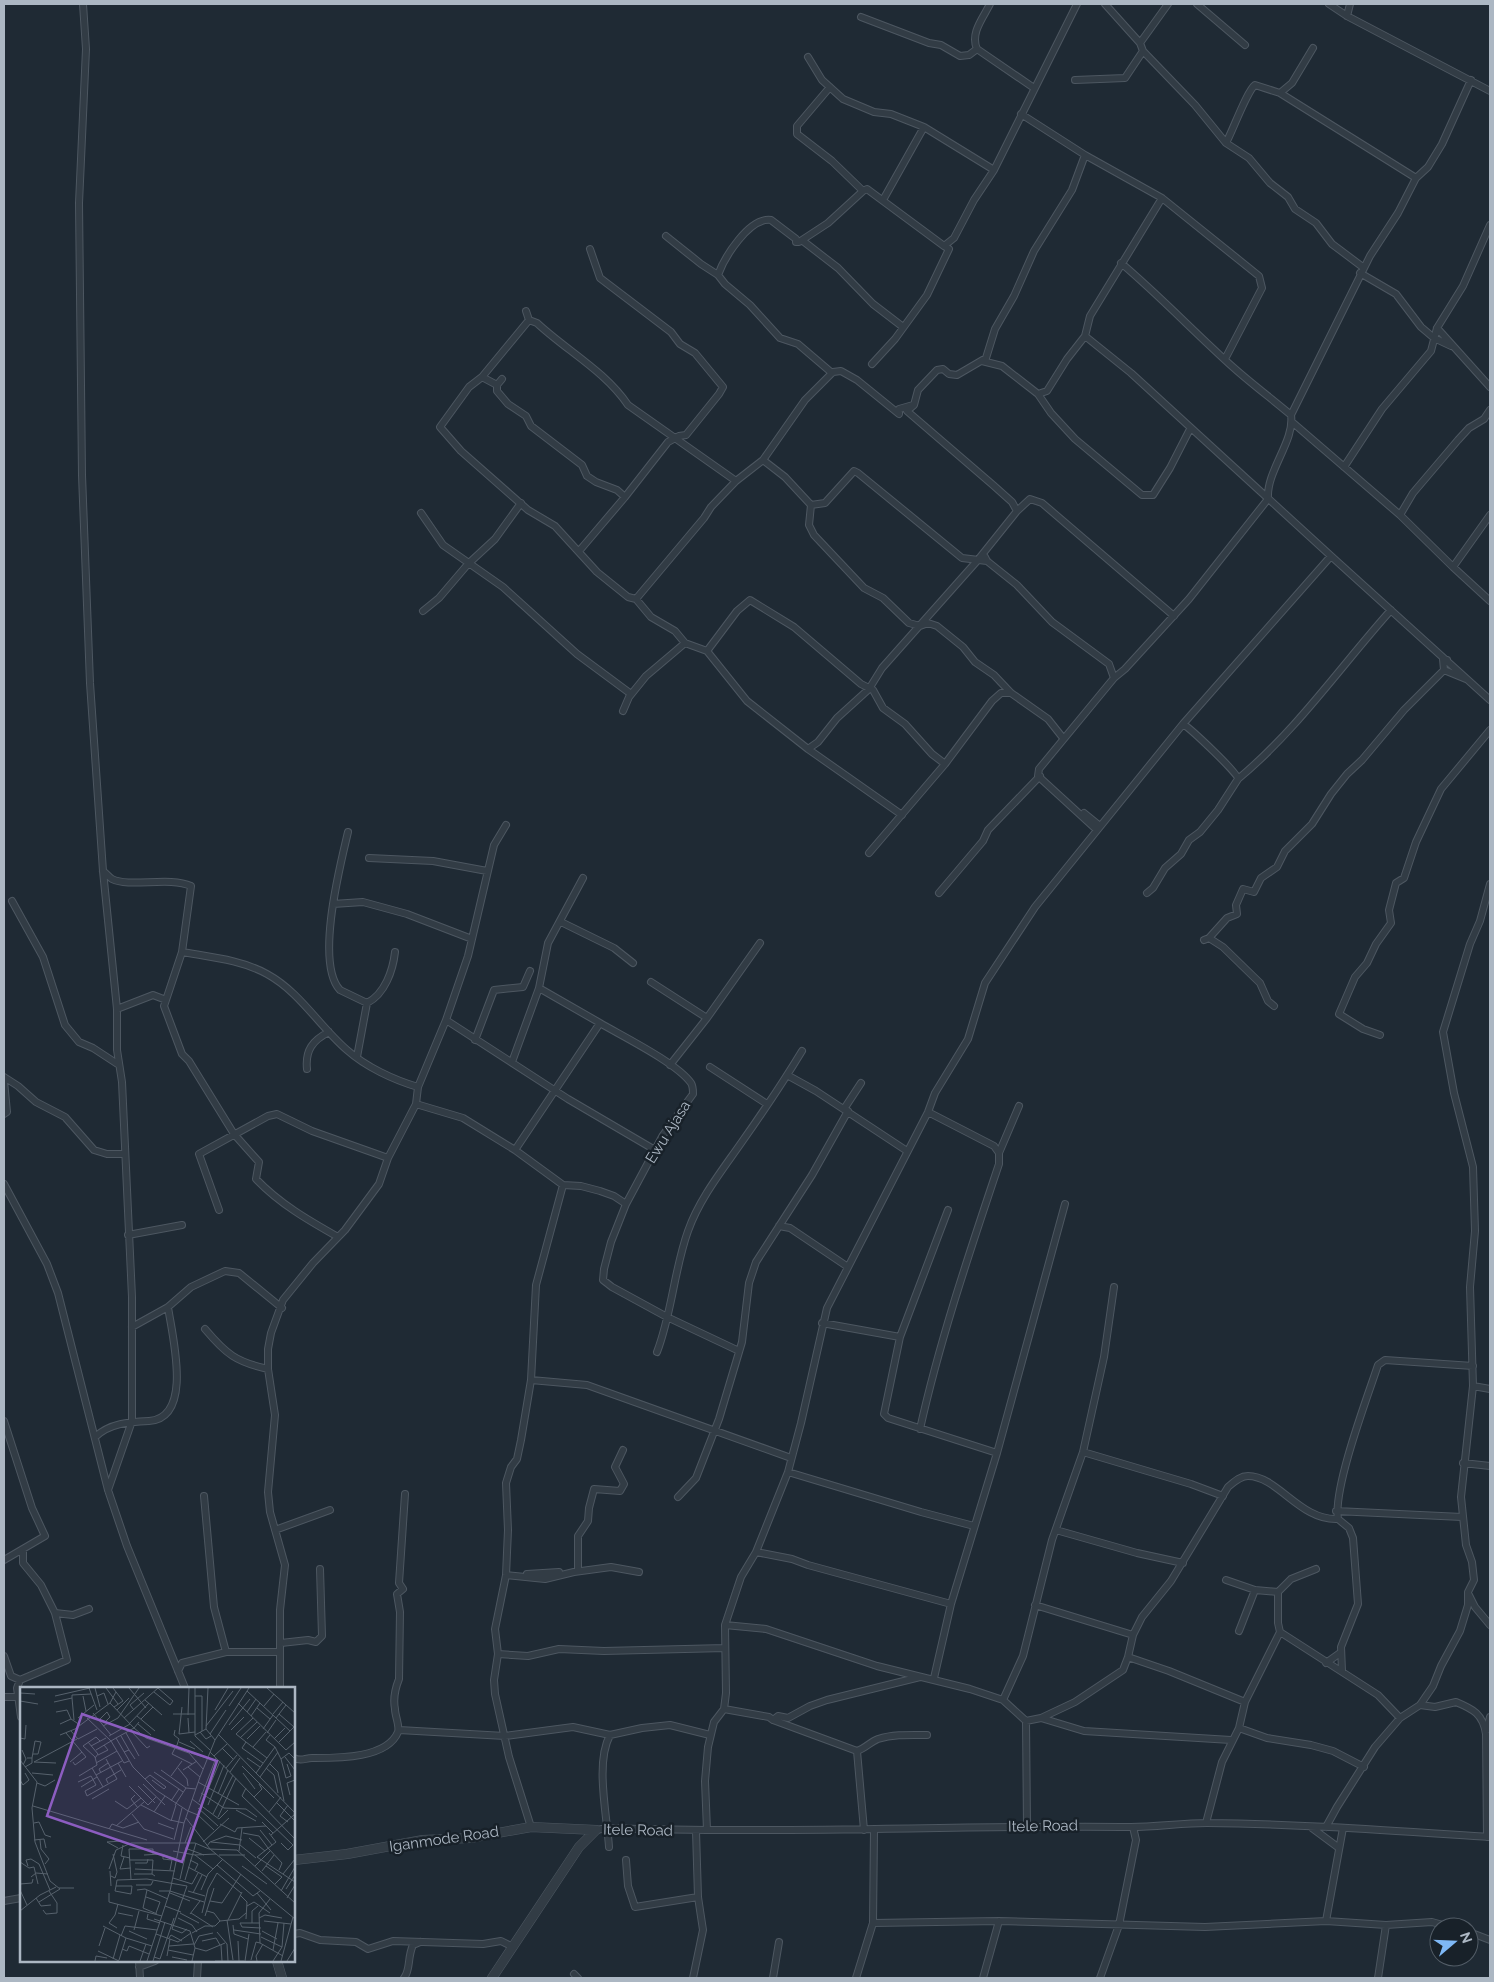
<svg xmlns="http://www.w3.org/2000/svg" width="1494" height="1982" font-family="Raleway,sans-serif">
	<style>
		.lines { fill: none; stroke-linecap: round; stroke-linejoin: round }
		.minor-casing { stroke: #4d5761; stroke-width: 8 }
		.tertiary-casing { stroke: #4d5761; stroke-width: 10 }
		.minor { stroke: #323c45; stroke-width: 6 }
		.tertiary { stroke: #323c45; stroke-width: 9 }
		.labels { text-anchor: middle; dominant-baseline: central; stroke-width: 5; stroke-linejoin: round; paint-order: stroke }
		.street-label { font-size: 15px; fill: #acb7c3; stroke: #182129 }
		.inset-road { fill: none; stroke: #57626d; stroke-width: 1 }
		.view { fill: #8c5dc0; fill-opacity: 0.15; stroke: #8c5dc0; stroke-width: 2.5 }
		.inset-edge { fill: none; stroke: #acb7c3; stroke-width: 2.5 }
	</style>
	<rect width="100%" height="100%" fill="#1f2a34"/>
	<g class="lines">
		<defs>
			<path id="minor" d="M83,4L86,49L79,203L82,475L90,683L103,871L117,1009V1050L122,1082L132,1297V1421L108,1490
				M990,4C983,18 970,33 977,49L1034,88
				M1105,4L1140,43
				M1168,4L1140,43L1143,51L1195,105L1226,143L1249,158L1270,183L1288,197L1295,209L1316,223L1332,244L1364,268
				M1197,4L1245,45
				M1329,4L1347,16L1490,91
				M1347,16L1350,4
				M861,17L929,43L941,45L960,56L969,55L977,49
				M808,57L822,80L843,99L874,112L891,114L924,127L994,170
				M1075,80L1125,78L1143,51
				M830,87L797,126V134L832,161L863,191L867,189L944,246L954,238L974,200L994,170L1077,4
				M1280,93L1416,178
				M1021,114L1085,155
				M1226,143C1233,130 1247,91 1255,85L1280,93L1292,83L1313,48
				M883,200L924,127
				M666,236L701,264L718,275L725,284L750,305L780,338L798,344L832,373
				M803,241L838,268L873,304L903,327
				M1121,263C1160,296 1195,333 1234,368C1252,384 1272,399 1291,415
				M1360,273L1396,294L1421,327L1434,338L1451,346
				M718,275C724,258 749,217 771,220L796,239V242H799L828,223L863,191
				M526,311L529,320L537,323C567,351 605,371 628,405L736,481
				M1437,328L1490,387
				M1085,336L1131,373L1331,556
				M982,361L1002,366L1038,394L1047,391L1067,359L1085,336L1090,316L1162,198
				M872,364L895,339L927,295L949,249L944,246
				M482,377L529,320
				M502,379L497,385V391L508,404L526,416L531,426L582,465L587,476L596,482L617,490L625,497L668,442L679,436L686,435L719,394L723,387L695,353L680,344L671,332L600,278L590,249
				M497,385L482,377L469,387L440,427L461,451L528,510L555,526L597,572L628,597L636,599L651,617L675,631L685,643L707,651L747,701L808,749L818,742L837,718L869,689L882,668L977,561L1017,511L1030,499L1042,503L1174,616
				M1038,394L1051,413L1075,439L1142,495H1153L1170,468L1190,429
				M1292,422L1400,515L1453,567L1490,601
				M763,460L785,477L811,505L825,503L854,471L858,473L962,558L987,561
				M1344,467L1382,409L1431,351L1437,328L1463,286L1490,225
				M811,505L809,525L814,535L864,588L883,598L909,623L920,626L928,623L937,626L963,647L975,662L994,675L1011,693L1048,719L1063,738
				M1017,511L1012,502L993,485L907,411L914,405L918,390L937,370L943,369L949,374L957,375L986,358L995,329L1014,296L1034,251L1072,190L1085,155L1162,198L1259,276L1262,288L1225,359
				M421,513L443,545L503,587L577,654L631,694
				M1400,515L1413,493L1458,440L1469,428L1484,419L1490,410
				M580,550L625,497
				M985,557L987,561L1017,585L1052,622L1109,664L1114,678
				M1453,567L1490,515
				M636,599L704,518L711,507L736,481L763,460L805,400L833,372L841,371L857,380L899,414V409L913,405
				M423,611L439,598L468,564L495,539L521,503
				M707,651L737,611L750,600L794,627L861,684L873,690L883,708L905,724L932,754L945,764
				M1444,670L1466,679
				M623,711L629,697L646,676L685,643
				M808,749L902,815
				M1238,779C1297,730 1340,667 1391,610
				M1084,813L1100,826
				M506,825L494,845L468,956L446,1020L568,1099L655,1150
				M1097,830L1038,776L1039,769L1114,678L1125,669L1189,599L1268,499C1266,471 1295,441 1291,415L1370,256L1398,213L1416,178L1428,167L1442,144L1471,80
				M348,832C340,866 315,963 340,990L367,1003
				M869,853L945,764L992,701L1001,693H1011
				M369,858L433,861L487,871
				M103,871C106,873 109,877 112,879C130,888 169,876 191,886L182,952L164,1006L182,1054L189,1061L234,1134L259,1162L256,1179C280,1204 308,1220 338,1237
				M939,893L983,841L988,830L1040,776
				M1147,893L1153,888L1165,868L1181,854L1189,840L1200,832L1218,810L1238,779C1238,773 1191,729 1183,724
				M12,901L43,957L65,1025L79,1042L93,1048L119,1065
				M333,904L363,902L407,914L472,939
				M561,922L614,948L633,963
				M1209,938L1223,947L1260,983L1268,1001L1274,1006
				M1204,940L1209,938L1227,918L1237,914L1236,905L1243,889L1254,892L1261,878L1277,867L1285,851L1312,824L1331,794L1347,774L1362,760L1404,710L1444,670L1443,659L1447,660
				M182,952C210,957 242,960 267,974C300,992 319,1026 347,1050C366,1067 394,1080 418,1087L416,1104L388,1158L379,1184L345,1230L313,1263L283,1300L271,1333L268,1349V1369L275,1415L268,1492L270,1512L285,1565L280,1610V1688
				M651,982L707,1018
				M539,988L548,943L583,878
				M367,1003C385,994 393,970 395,952
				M117,1009L153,995L166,1000
				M1380,1035L1363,1029L1339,1014L1355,977L1367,963L1376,944L1391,923L1389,910L1396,883L1404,878L1416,842L1441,789L1490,730
				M475,1040L494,990L523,987L530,971
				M357,1057L367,1003
				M512,1062L539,988L600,1023
				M670,1065L707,1018L760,943
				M710,1067L767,1104
				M307,1069C305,1050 313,1040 329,1032
				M787,1075L816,1091L907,1151
				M4,1077L18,1086L36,1102L65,1117L94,1150L107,1154H124
				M4,1081L7,1112L4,1114
				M418,1087L446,1020
				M416,1104L463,1118L515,1150L563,1185L581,1186L600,1191L614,1196L626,1204
				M844,1109L861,1083
				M515,1150L600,1023C622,1036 677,1063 691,1083C693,1086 693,1090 693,1094L663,1135L626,1204L611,1242L604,1269L603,1280L612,1287L667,1317L739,1351
				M999,1153L1019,1106
				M4,1184L47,1264L58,1293L108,1490L127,1546L185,1688
				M219,1210L199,1154L268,1116L277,1114L312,1131L388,1158
				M948,1210L900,1337L884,1414L888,1418L997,1453
				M779,1226L790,1228L848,1267
				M128,1235L182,1225
				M822,1323L900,1337
				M132,1327L168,1307L191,1287L225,1271L239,1273L282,1308
				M205,1329C226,1354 236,1362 268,1369
				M657,1352C672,1313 674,1270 688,1231C699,1200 720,1173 739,1146C761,1115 782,1084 802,1051
				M531,1380L587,1385L791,1458
				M1473,1386L1490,1389
				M4,1421L32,1508L45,1536L4,1560
				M920,1429C940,1339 970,1251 999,1164V1153L994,1146L928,1112
				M95,1437C110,1423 129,1422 149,1421C194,1418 172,1335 168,1307
				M1083,1452L1191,1484L1223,1496
				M1463,1463L1490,1466
				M788,1472L921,1512L974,1526
				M204,1496L214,1607L226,1652
				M678,1497L696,1478L719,1419L742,1342L749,1283L756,1262L812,1175L848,1111
				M1336,1511L1462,1517
				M1338,1519C1333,1488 1367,1398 1378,1365L1385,1360L1473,1366
				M275,1530L330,1510
				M1056,1530L1137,1553L1183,1563
				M756,1552L792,1559L808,1565L951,1604L934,1678
				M574,1572L611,1567L639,1572
				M527,1574L559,1572
				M506,1575L545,1579L578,1571V1536L588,1521L589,1508L594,1489L620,1491L624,1484L615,1467L623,1450
				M1226,1580L1255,1590L1278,1592V1623L1280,1632L1378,1695L1400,1718
				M1278,1592L1291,1579L1316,1569
				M1469,1595L1475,1607L1490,1625
				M951,1604L997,1453L1065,1204
				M1035,1605L1133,1635
				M55,1613L73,1615L89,1609
				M725,1625L766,1629L877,1666L970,1689L1003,1700L1026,1721L1027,1826
				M1239,1631L1255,1590
				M281,1643L308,1640L316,1642L322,1636L320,1569
				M498,1654L528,1656L559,1649L604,1651L725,1648
				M4,1656L11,1676L20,1680L67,1660L55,1613L41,1585L23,1563V1549
				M1128,1657L1169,1671L1245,1702
				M1326,1663L1340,1653
				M178,1671L182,1663L226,1652H279
				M20,1680L17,1688L21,1717
				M4,1697H18
				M1003,1700L1023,1656L1052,1540L1083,1452L1104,1357L1114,1287
				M1420,1705L1435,1707L1456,1702C1473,1709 1483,1714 1486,1734L1487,1837
				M724,1709L769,1717L773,1720L778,1716L788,1718L810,1706L827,1700L920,1677
				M1041,1718L1084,1731L1231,1740
				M773,1720L857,1751C866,1748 870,1742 878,1739C894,1734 911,1735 927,1735
				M1026,1721L1041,1718L1075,1702L1123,1670L1128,1657L1133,1635L1142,1617L1171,1581L1228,1487C1234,1482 1240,1476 1248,1476C1278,1476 1300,1521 1338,1519L1349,1528L1353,1538L1358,1604L1341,1647L1342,1671
				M1239,1728L1267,1738L1311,1745L1333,1751L1364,1767
				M399,1730L505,1736L573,1727L610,1735L642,1728L670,1725L710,1735
				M1487,1730L1490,1717
				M857,1751L864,1830
				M294,1758C301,1762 305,1758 312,1758C336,1758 387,1759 398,1732C400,1726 395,1716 395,1709C393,1699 395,1689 399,1679L400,1612L397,1594L403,1589L399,1583L405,1494
				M1206,1823L1222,1762L1239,1728L1245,1702L1280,1632
				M531,1827L509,1757L495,1694L494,1680L498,1654L495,1629L506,1575L508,1530L506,1483L511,1467L517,1459L521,1440L531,1380L536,1285L563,1185
				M1326,1827L1337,1807L1375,1747L1400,1718L1420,1705L1433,1686L1441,1666L1460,1631L1468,1605V1592L1474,1580L1472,1562L1466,1545L1461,1497L1473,1386L1470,1287L1475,1231L1473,1167L1454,1093L1443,1032L1470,944L1480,921L1490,884
				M1312,1828L1339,1848
				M596,1830L608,1828C782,1834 957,1825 1131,1827C1156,1827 1182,1823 1207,1823C1301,1824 1396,1831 1490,1837
				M707,1830L705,1781L708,1747L714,1722L724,1709L726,1693L725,1625L741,1577L756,1552L788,1472L801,1423L827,1308L928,1112L935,1093L968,1039L985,983L1035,907L1183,724L1331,556L1490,700
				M609,1847C607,1815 595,1763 610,1735
				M626,1860L628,1886L635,1907L698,1897
				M4,1901L21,1898
				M1326,1921L1343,1828
				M873,1923L999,1921L1205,1927L1326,1921L1386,1925L1432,1922L1450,1927
				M1469,1932L1490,1940
				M294,1934L300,1933L320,1940L356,1942L368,1949L393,1941L483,1944L501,1941L513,1947
				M139,1961L140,1978
				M139,1967L155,1961
				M574,1974L578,1978
				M197,1978L198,1961
				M404,1978C411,1969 407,1958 413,1945L420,1942
				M693,1978L703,1930L698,1897L696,1831
				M773,1978L779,1942
				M856,1978L873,1923L874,1830
				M983,1978L999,1921
				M1100,1978L1119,1925L1136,1840L1133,1827
				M1378,1978L1386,1925"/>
			<path id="tertiary" d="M294,1860L347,1854L423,1840L470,1838L531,1827L596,1830
				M277,1961L282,1978
				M492,1978L579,1847L596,1830"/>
		</defs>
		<use href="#minor" class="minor-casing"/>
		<use href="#tertiary" class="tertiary-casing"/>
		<use href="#minor" class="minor"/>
		<use href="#tertiary" class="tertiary"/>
	</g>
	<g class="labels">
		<g class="street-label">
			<text transform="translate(668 1132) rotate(-58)">Ewu Ajasa</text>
			<text transform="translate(1043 1826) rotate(-1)">Itele Road</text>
			<text transform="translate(638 1830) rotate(1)">Itele Road</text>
			<text transform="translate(444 1839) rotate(-8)">Iganmode Road</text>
		</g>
	</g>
	<g transform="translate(20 1687)">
		<rect width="275" height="275" fill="#1f2a34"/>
		<path class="inset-road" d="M69,1L77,23M75,1L80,20M86,1L98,17M93,1L103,14L94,20M109,1L126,21M175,1V49L190,63M247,1L275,26M227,4L270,44L275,39M134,5L150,18L153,14L138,1M0,6L15,7M35,9L70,1M63,9L66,24M77,9L84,6L88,17M175,9H182V44M52,11L54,33M125,13L142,28M0,14L18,17M34,15L52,11V8L71,7M90,16L114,41L96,51L113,80L136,103L168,124M218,16L266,63L275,55M209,19L221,1M244,19L254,7M162,20L159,47L175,45M237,21L250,32M97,23L109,11M114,23L110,18L124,6M195,23L208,1M36,25L47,23L51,32M227,25L236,12M73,26L91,48M153,27H175M253,27L263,15M259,27L274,40M168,28L169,1M117,29L135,44M231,29L240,16M58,31L74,18M67,31L91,54L104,76L109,74M104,31L138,1M168,31L169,46M233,31L216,47L226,55L222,61L243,76M256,31L266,18M121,32L133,20M78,34L87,25L90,30L86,34M119,35L114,41L126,51L169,66L183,82M40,37L51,32L60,38M109,37L129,16M118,37L131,48M209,38L230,12M83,39L98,31L119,1M186,39L213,4M186,42L188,1M243,42L253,28M155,43L154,48L159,52L156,61M211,43L224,30M51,44L58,52L77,42M111,44L127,61L130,59M180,45L186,52L191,49M46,46L66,70L55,78L53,75M106,46L119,69M247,46L256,33M190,47L206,23M198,47L275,126M40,48L55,42L90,16L96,5M175,48L186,42L195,53M250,48L246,53L255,60M89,49L110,37M101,49L109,63M0,51L5,52L6,38M220,51L237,35M227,52L240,39M254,52L265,41M170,54L183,65M68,55L78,67L75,71M159,55L175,62M226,55L247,71L255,60L261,72M259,55L270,44M71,59L86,51M233,60L246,45M155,61L152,67L172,77M202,61L213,72M2,63L6,72L3,78M76,63L96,51M104,65L109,63L115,72M190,65L275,152M171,66L187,71M78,68L88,63L84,58M194,69L207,57M265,70L275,83M12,71L15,54L21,55L18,67H13M227,71L240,80M0,73L17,95L12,121L15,155L30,194L40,202L19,215M50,75L62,65M36,76L14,75L57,52M76,76L97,64M98,76L106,90M250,77L258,85L264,114M267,77L271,89L266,91L261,72L269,66L275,72M222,79L254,111M5,80L12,76V71H7M168,80L180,90M72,81L83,100M158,81L167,92L168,99M206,81L217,68M246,81L254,88L258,106M141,83L166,101M163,83L177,74M134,85L159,102M210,85L220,71M12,86L33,88M81,86L79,82L88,76M223,86L235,102M236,86L247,71M76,88L102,74M59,89L77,78L75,70L63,59L76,50L80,54M151,89L162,74M240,90L258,65M125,92L130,88L146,100M0,93L3,98L9,93L5,86M132,93L144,102L146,100M58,95L71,89L76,98L65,104M178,95L219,118M17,96L25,99L35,93M88,96L86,92L101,83M123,97L145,118M109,99L128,118L136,110M118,99L135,116M61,100L77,90M226,101L222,109L273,158L268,163L261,156M65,104L67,109L97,92L86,72M181,106L204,121L226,122L237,130M198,107L208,83M115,108L111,112L118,121M270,108L267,96L275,93M234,110L242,102L239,97M72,112L89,102M172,112L199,132L208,123M95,114L107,122L121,111M151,114L159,102L163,105M179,115L196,71M256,115L275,134M182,117L200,74M121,118L150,133L164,136M155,118L166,101L176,102M188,118L204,78M13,119L127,153M178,121L198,139M216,123L236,134M168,124L178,128L194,143M134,125L145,109M249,125L261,110M112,127L124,142L153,152M193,127L213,88M198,130L216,91M166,131L190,162L275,232M151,134L156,118M242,135L253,146M268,135L260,129L268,118M14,136L19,135L25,148L31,150M138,136L154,142M200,137L215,145L217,141L246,139M96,139L124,115M89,142L92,137L103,141L119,135M240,143L252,158M223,146L239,149L248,161M251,148L275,127M229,151L245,164M14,153L24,152L26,161M20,153L21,162L29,172L25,177M154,153L162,121M183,155L209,131M191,155L220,158L236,171M165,156L171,140M103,158L101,169L110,171M187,159L190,155L206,149L222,153M98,161L87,155L102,154M165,161L184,168M248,161L262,176L259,183M153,164L175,168L193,182M219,164L222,141M143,167V172L152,173L150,183M124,168L142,167L157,172M175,168L196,167M199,168H225M104,170L100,182L111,181M237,170L275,195M237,170L256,155L249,146M110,173H133L132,187L135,189M170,173L178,177L175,183M0,175L9,181L14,180L18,197M115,176H127L128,172M197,178L233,209L240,204M8,179L6,173L11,172L19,177L30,203M222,179L247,197M235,179L250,164M246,179L262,190L255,197M168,180L187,190M89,182L96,163L111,156H175L189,162L217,163L275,216M115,182L155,184M90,184L91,199M242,184L254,168M114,187H132M263,187L275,172M91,189L95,191L97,185L93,167M11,190L16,186L28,187M153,191L172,197L178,186M160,192L166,166M111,193L109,162H133V167M165,193L176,156M0,197L12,196L13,192M116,198H131L133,194M96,199L97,193L127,192L167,199L152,242L162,246L167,242M96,199H112L111,207L95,204ZM39,201H54M266,202L275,188M0,203L7,218M117,203L125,202L148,212M127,203L123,221L137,227M181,203L188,187L203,172M139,204H150L184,215M168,204L185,209M261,204L275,180M89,206V215L142,229M150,206L170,214M173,206L182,188M237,206L251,223M220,208L227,215L226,232M126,210L140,215L136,226M16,211L21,219L31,218M267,211L275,198M190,214L202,216L221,187M145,219L161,225M227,219L234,215L250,226M23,223L26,227L37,226V216L29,204M0,224L20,208L36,200M187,224L194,226L200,234M98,226L113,229M160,226L179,236M171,226L193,240M182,226L188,202L197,186L221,206M128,227L127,232L140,236M170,227L180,214M185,229L194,201M158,231L172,238L177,245M239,231L245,228L262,231M134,232L170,244L175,261L172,274M207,233L213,273M208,233L222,205M244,234L271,237M232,236V224L238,219M240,236H220L222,240L241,241M213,238L214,247L228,252M83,239L106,251L132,259M97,241L89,236L95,228L98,217M114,243L119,224M214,243L241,247M109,244L127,252M242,244L257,252M197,245L207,257L208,274M172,246L185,239H195L200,234L219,232L226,226M136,247L158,255L171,246M101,249L105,239L137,243M241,250L262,260M149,251L151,248L162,254M182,254L196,251L200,258M218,254L219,274M240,256L239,226L250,212M240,256L263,269M174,258L179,249L193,246M201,258L202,274M79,259L85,241M149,259L173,257M175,261L186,264L205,256M102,262L107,264L109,259L129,267M148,263L173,268M253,263L258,236M78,264L99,274M147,269L150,252M134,270L140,272L154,231M152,270L167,273M93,272L100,248M99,273L106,251M231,273L236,255L240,256M75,274L76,269L87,271M120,274L126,257M127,274L150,204L164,136L180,90L195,53L229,1M133,274L145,235M195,274H224M225,274L229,247M237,274L236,269L243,257M253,274L262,260L264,236M261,274L273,230M267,274L275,261"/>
		<path class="view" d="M62,27L197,74L162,175L27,129Z"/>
		<rect width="275" height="275" class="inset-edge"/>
	</g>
	<rect width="1494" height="1982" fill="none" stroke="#acb7c3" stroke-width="10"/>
	<g transform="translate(1454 1942) rotate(71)"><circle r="24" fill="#182129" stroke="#535d67"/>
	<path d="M0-4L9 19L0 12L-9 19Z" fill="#7eb8f6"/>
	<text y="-8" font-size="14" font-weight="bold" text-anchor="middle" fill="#acb7c3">N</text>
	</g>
</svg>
